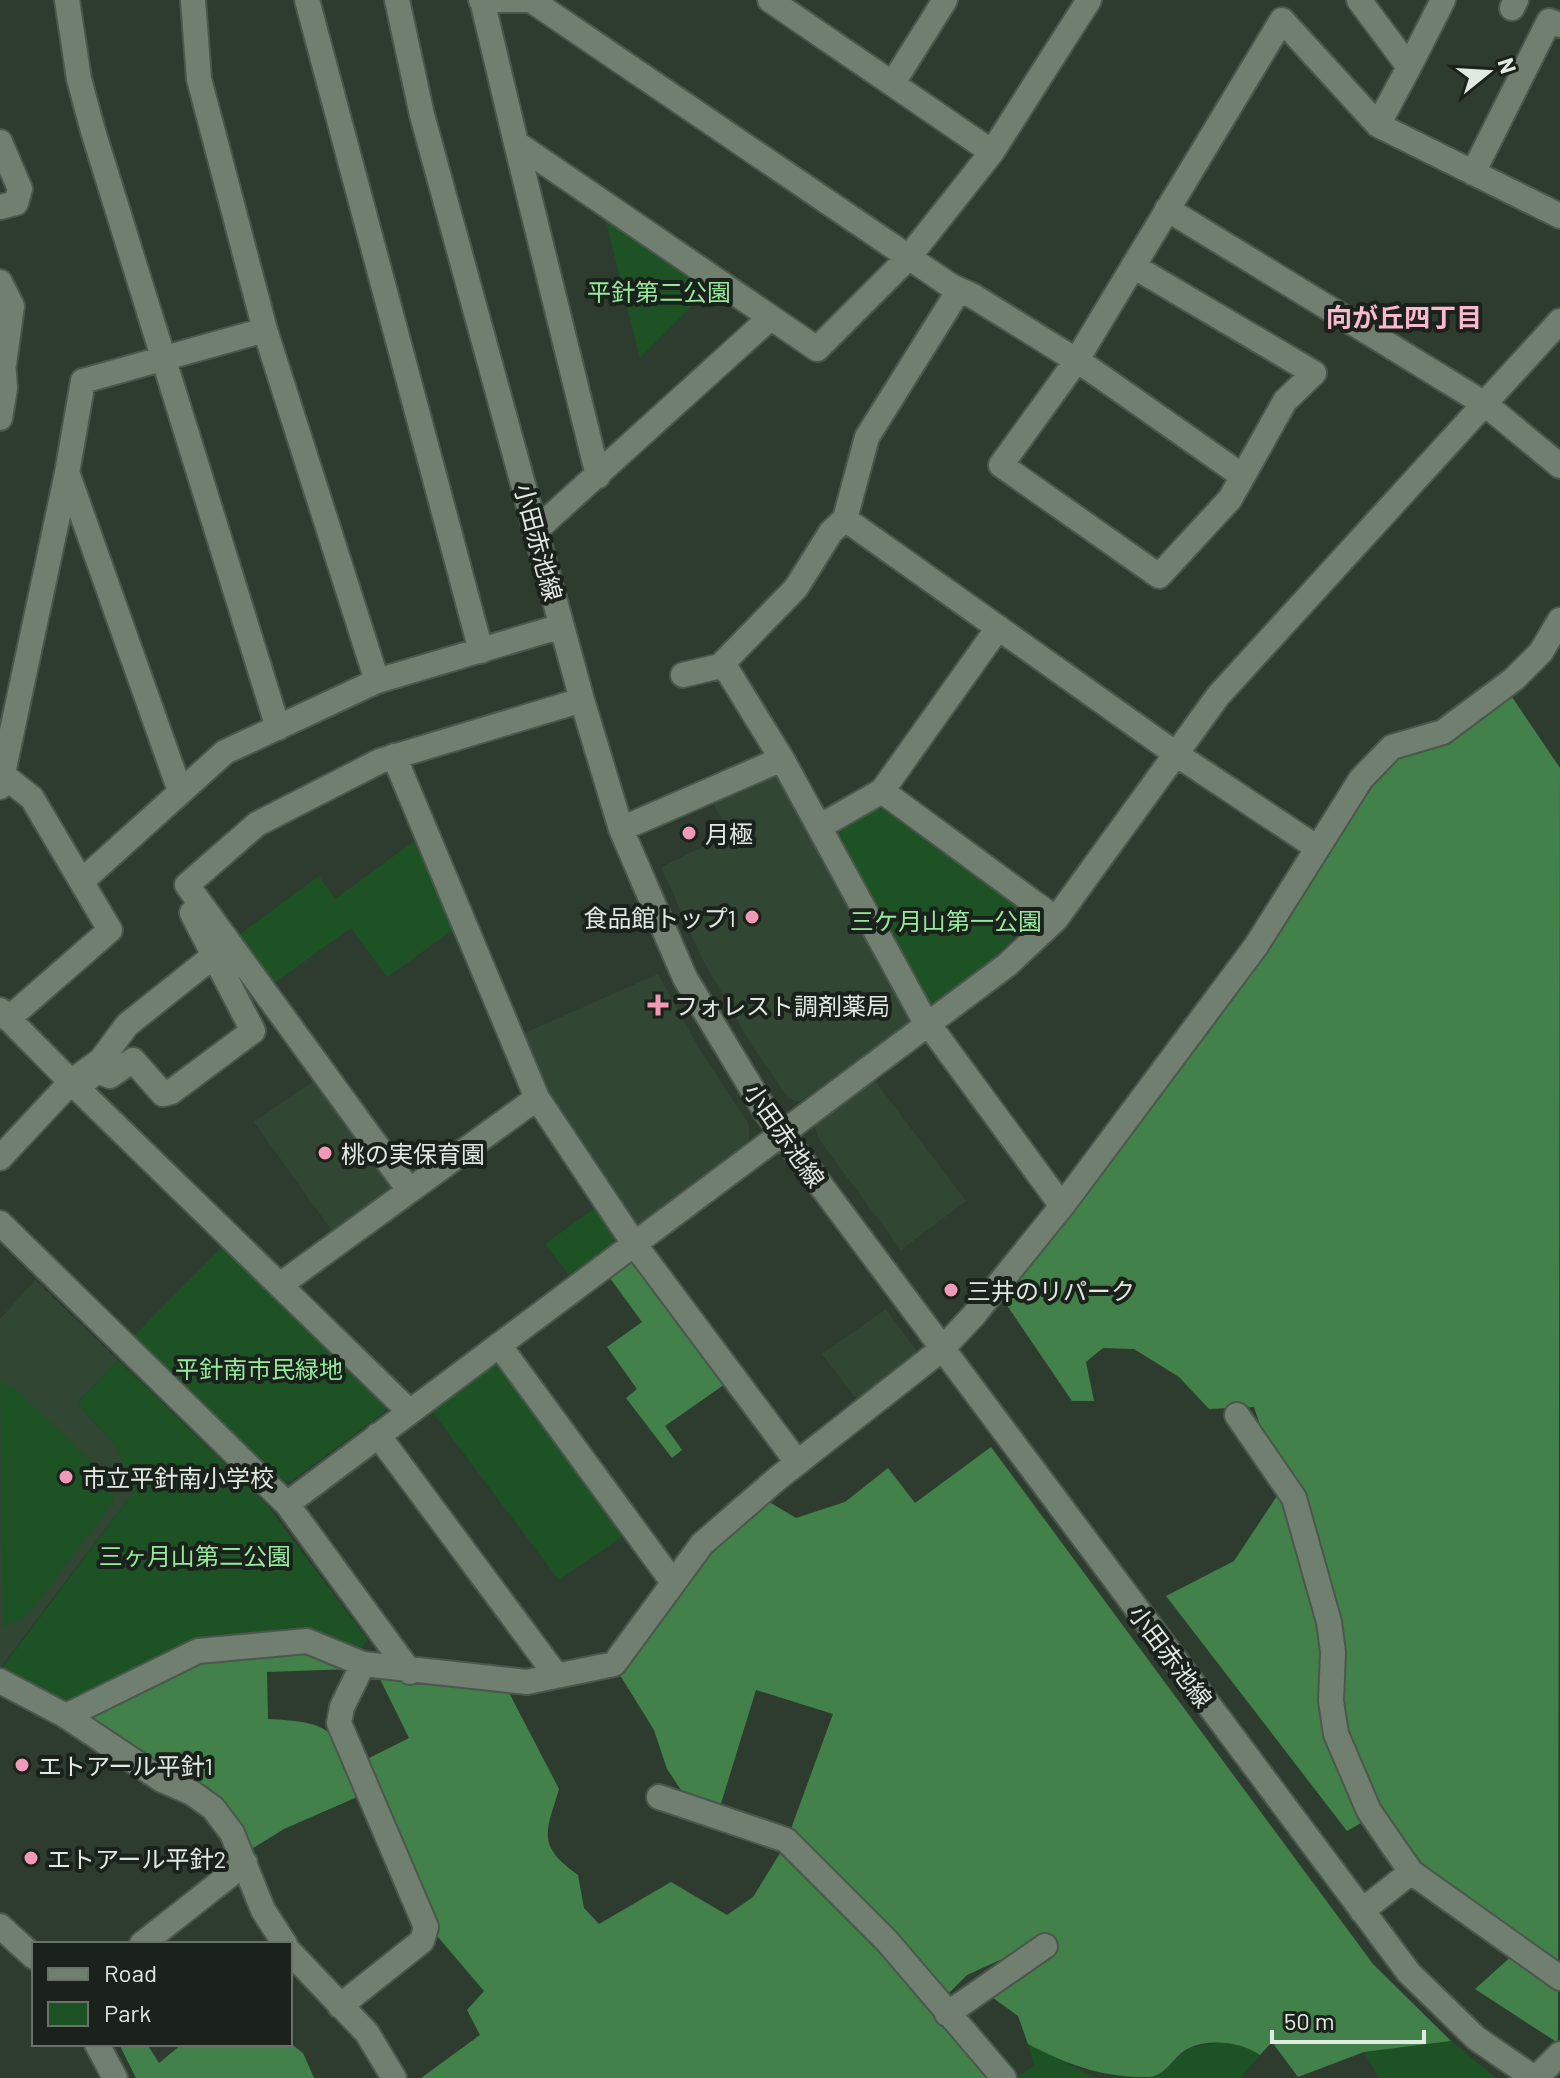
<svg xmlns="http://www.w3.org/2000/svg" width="1560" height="2078" font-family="Barlow,'Noto Sans JP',sans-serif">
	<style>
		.built { fill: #324634 }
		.green { fill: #1d5225 }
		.forest { fill: #43814a }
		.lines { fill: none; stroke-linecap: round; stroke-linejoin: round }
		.minor-casing { stroke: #4b574c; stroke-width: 28 }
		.minor { stroke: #707f70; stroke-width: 24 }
		.poi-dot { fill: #f09ab7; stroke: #1b211b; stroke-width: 3 }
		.labels { text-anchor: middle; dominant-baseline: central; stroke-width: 8; stroke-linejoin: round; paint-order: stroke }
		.park-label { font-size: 24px; fill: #95eb9d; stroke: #1b211b }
		.street-label { font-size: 24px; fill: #e1eae1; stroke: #1b211b }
		.poi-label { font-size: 24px; fill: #e1eae1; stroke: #1b211b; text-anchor: start }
		.neighbourhood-label { font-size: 26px; font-weight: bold; fill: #fab9ce; stroke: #1b211b }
	</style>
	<rect width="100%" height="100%" fill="#2e3c2f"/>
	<path class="built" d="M772,772L780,775L910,1007L907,1024L799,1102L788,1098L751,1044L703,960L661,867L730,834L711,799Z
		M658,974L700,1050L749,1125V1140L639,1223L627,1221L544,1092L518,1036Z
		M319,1077L394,1185L393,1193L335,1235L254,1122Z
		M872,1077L966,1201L901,1250L818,1138L814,1123Z
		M35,1280L118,1360L77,1403L115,1445L136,1489L0,1668V1319Z
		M886,1309L916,1350L914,1359L860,1404L822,1354Z"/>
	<path class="green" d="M604,213L711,287L640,358Z
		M878,802L1033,910L1032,921L998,954L934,1003L925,1001L832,837L836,827Z
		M420,837L457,927L387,977L351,928L270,986L235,938L319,876L335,899Z
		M599,1205L615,1231L614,1242L569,1275L545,1244Z
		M227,1242L387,1398L386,1411L290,1482H280L132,1338Z
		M118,1360L267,1505L368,1640L357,1652L65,1705L0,1671L136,1489L115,1445L77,1403Z
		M488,1363L504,1364L627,1533L559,1580L428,1406Z
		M0,1383L14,1387L109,1479L114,1501L28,1615L3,1627Z
		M1451,2041L1496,2078H1379L1364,2052Z
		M1223,2042L1250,2048L1260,2055L1240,2078H1148L1158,2075L1189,2048Z
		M1028,2044L1097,2078H1014L1034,2066Z"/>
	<path class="forest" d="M1508,691L1560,768L1558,2043L1475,1989L1524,1945L1437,1882L1382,1811L1347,1831L1166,1596L1234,1561L1281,1490L1254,1407L1209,1409L1179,1377L1134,1349L1103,1348L1086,1362L1094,1401H1072L1004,1301L1366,787L1396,753Z
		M623,1262L638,1263L728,1382L665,1426L682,1450L672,1458L626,1398L637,1389L607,1347L642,1322L607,1274Z
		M991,1447L1373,1964L1451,2041L1364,2052L1298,2077L1272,2042L1260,2055C1242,2042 1210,2038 1189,2048C1174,2055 1167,2075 1150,2077C1103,2078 1068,2065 1028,2044L1018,2016L989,1995L1000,1960L967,1975L934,2008L998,2078H421L480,2035L467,2010L484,1991L432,1930L361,1762L409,1738L380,1679L506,1687L559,1789C546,1833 536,1845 578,1875L584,1908L599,1924L671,1882L727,1915L753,1897L785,1845L833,1714L756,1690L719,1810L683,1793L667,1769L654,1730L618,1672L708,1549L766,1500L796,1518L845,1502L888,1468L915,1503Z
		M305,1650L351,1669L267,1672L268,1719C338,1722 336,1733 364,1794L284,1829L250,1850L169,1776L89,1719L94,1711L200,1660Z
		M290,2043L303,2053L314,2078H136L119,2044H147L159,2063L182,2044Z"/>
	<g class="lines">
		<defs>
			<path id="minor" d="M67,0L79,79L93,131L278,728
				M193,0L199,79L265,330L377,681
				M307,0L481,651
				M397,0L422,115L582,700L621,829L685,978L766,1112L1409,1973L1476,2038L1534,2078
				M481,0H525
				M482,0L516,143L817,349L908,258L992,152L1089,0
				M531,0L951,286L973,296L1090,369L1241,475
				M770,0L992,152
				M1359,0L1409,67L1378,125L1560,216
				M1512,8L1516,0
				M1409,67L1443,0
				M893,83L945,0
				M0,142L20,189L16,203L0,207
				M516,143L598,476
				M1473,173L1549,21L1560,25
				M1167,209L1485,404L1560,466
				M1133,266L1314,373L1285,401L1230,499L1159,576L1001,465L1077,360L1087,343L1282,20L1378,125
				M0,282L12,306L4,364
				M959,290L867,437L845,519L831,532L796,588L720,666L729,673L782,759L921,1014L1062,1206
				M0,418L5,388L2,349
				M68,475L180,791
				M845,519L1176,754L1316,847
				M535,531L770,318
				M683,675L720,666
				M394,756L537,1098L635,1245L797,1462
				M3,775L32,798L110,930L8,1019
				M0,787L67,473L83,381L265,330
				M882,791L1056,919
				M819,827L882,791L998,628
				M621,829L782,759
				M82,881L225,752L377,681L562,626
				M206,962L127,1025L101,1060L71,1082L410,1412
				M0,1010L71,1082L0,1158
				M85,1081L97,1071L110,1076L133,1060L163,1094L171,1092L253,1031L192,913
				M409,1190L187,885L257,824L380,761L582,700
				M0,1223L287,1504L410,1672
				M280,1285L537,1098
				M499,1345L672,1581
				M1237,1415L1294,1498L1329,1622L1333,1652L1331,1701L1336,1734L1369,1811L1411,1872L1560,1978
				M378,1435L556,1675
				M287,1504L1007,965L1056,919L1218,696L1560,321
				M0,1681L66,1716L162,1780L192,1793L213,1808L232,1833L263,1910L285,1944
				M66,1716L198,1651L307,1641L363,1664L527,1682L614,1664L702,1544L778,1478L942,1349L974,1315L1062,1206L1256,946L1361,779L1392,747L1443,732L1514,679L1541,652L1560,620
				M659,1797L786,1840L887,1941L1004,2078
				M1362,1911L1411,1872
				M0,1926L34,1957
				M142,1944L245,1863
				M290,1952L367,2033L394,2078
				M340,2006L422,1941L426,1927L339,1723L342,1707L363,1664
				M947,2014L1045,1946
				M97,2044L115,2078
				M1536,2078L1560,2054"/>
		</defs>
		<use href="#minor" class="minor-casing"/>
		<use href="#minor" class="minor"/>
	</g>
	<g class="poi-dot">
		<circle cx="689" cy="833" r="8"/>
		<circle cx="752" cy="917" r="8"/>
		<path d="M654 993h8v8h8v8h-8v8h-8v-8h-8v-8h8z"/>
		<circle cx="325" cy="1153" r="8"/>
		<circle cx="951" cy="1290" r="8"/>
		<circle cx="66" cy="1477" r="8"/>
		<circle cx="22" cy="1765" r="8"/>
		<circle cx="31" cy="1858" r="8"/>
	</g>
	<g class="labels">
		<g class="park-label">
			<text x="659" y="291">平針第二公園</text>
			<text x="946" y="920">三ケ月山第一公園</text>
			<text x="259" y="1368">平針南市民緑地</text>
			<text x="195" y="1555">三ヶ月山第二公園</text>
		</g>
		<g class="street-label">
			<text transform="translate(539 542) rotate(75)">小田赤池線</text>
			<text transform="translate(785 1135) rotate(55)">小田赤池線</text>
			<text transform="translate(1171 1656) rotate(53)">小田赤池線</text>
		</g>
		<g class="poi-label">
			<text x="705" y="833">月極</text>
			<text x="736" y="917" text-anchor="end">食品館トップ1</text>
			<text x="674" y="1005">フォレスト調剤薬局</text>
			<text x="341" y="1153">桃の実保育園</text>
			<text x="967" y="1290">三井のリパーク</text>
			<text x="82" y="1477">市立平針南小学校</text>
			<text x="38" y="1765">エトアール平針1</text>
			<text x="47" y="1858">エトアール平針2</text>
		</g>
		<g class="neighbourhood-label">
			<text x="1404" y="316">向が丘四丁目</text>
		</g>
	</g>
	<rect x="32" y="1942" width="260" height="104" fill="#1b211b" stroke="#6a716a" stroke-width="2"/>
	<rect x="48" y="1968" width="40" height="12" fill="#707f70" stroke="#6a716a" stroke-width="2"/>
	<text x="104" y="1982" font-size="24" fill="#e1eae1">Road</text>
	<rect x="48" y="2002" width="40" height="24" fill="#1d5225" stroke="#6a716a" stroke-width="2"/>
	<text x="104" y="2022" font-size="24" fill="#e1eae1">Park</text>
	<g transform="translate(1488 72) rotate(72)" stroke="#1b211b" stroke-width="6" paint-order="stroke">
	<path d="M0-6L14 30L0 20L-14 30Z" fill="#e1eae1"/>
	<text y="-12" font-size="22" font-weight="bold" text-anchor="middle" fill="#e1eae1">N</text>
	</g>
	<path d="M1272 2030v12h152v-12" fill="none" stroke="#e1eae1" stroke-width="4"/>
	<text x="1284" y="2030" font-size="24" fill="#e1eae1" stroke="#1b211b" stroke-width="6" paint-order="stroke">50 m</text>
</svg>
